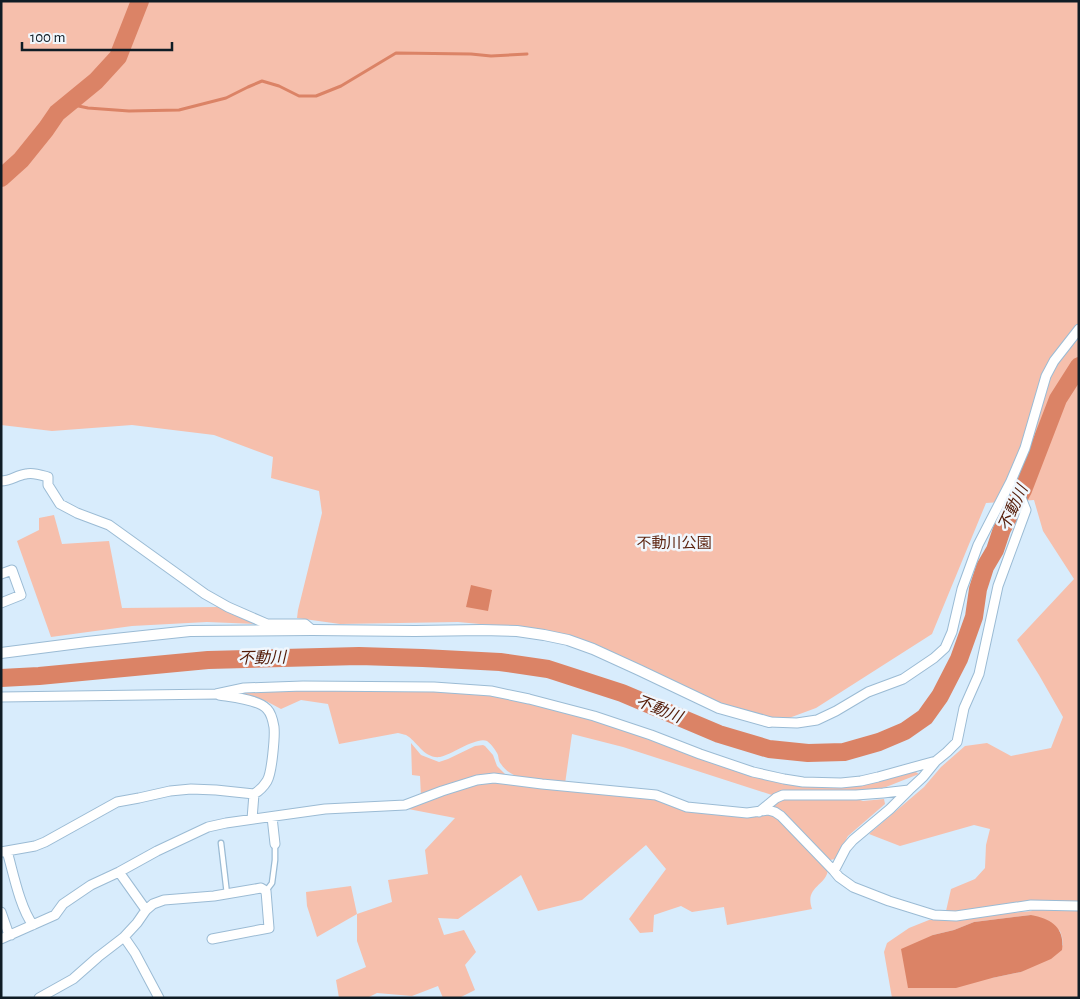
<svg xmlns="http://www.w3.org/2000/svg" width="1080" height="999" font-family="'Alegreya Sans','Noto Sans JP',sans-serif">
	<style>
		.green { fill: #f6bfac; fill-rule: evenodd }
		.water { fill: #db8366 }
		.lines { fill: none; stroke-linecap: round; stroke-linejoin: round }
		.stream { stroke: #db8366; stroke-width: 3 }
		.river { stroke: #db8366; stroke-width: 18 }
		.service-casing { stroke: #9bbbd4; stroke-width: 7 }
		.minor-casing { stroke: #9bbbd4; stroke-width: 11 }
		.tertiary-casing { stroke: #9bbbd4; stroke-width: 12 }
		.service { stroke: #fff; stroke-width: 4.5 }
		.minor { stroke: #fff; stroke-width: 9 }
		.tertiary { stroke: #fff; stroke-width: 10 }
		.labels { text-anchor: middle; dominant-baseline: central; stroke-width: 5; stroke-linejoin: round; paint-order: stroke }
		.park-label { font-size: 15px; fill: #5d2511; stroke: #f1f7fd }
		.water-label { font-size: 16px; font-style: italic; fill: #541c08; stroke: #f1f7fd }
	</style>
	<rect width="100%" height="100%" fill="#d8ecfc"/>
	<path class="green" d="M1,1H1079V998H892L884,952L887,943L909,928L929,920H961L980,916L1032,911L1025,901L961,911H946L951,889L975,879L985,868L986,845L990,829L974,825L900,846L869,834L924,787L941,767L965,746L987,743L1011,756L1051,748L1063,717L1039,675L1017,640L1074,579L1043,531L1034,500L986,503L932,634L816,708L789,718H776L740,711L721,704L569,636L544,630L458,622L340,624L297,618L298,610L322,513L319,491L271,478L273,457L214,435L132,425L52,431L1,425ZM1031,915L1060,931L1062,937L1063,945L1021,972L992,978L933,935L954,930L974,922Z
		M54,515L62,544L109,541L122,608L218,607L257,624L207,622L132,626L51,637L17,541L39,530V518Z
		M303,690L434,691L491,695L528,703L593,720L650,740L698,758L752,776L784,784L820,787H841L862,785L879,782L914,771L919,774L886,787L873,790L775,796L623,747L572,734L565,784C545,781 512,782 501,764C498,761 499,756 497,753C495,749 490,743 487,741C477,736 451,755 440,757C424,759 417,741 406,735C403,734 401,734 398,733L339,744L328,704L301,700L281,709L266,701L232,696L245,692Z
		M411,743L421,755L439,762L448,759L475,746L483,745L485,746L493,755L497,766L509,778L495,776L421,797L420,776L412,775Z
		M494,781L655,798L686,810L768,813L774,815L828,869C827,886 804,886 812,909L727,925L724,907L692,912L681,906L654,915L653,932L640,933L629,919L666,869L646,845L582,900L538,911L521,875L458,919L438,918L444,935L464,930L476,952L465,965L475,990L459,998H443L438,986L412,996L377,993L367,998H339L336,980L366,967L357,941V914L317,937L307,906L306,892L351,886L357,914L392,902L388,880L428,874L425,850L455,818L403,808L477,783Z
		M782,798L795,800L854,798L863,801L884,799L885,804L848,836L835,859L830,860L783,811L770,807Z"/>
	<path class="water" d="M471,585L492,590L488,611L466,607Z
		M1031,915C1052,919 1065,928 1062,950L1051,959L1021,972L992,978L956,988H908L901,949L933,935L954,930L974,922Z"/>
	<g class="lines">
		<path class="stream" d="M69,104L88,108L129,111L179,110L226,98L248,87L262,81L279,86L299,96H316L341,86L396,53L471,54L491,56L527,54"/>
		<path class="river" d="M1,178L21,160L46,129L57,113L96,81L118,57L140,1
			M1,678L39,676L208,660L359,656L423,658L500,662L548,669L622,693L719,734L769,749L808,753L844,752L879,742L905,731L925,717L940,696L959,659L974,617L978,589L985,567L995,550L1002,529L1023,490L1058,399L1079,366"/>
		<defs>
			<path id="service" d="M221,843L227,894
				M266,891L272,883L275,860V844"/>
			<path id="minor" d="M1,481C11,481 17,475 26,474C33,472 41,475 48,477V485L60,504L77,513L109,525L205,594L228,607L267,624H305L312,630
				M1,574L12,570L21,595L1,603
				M219,695C231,697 258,699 267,709C271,713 273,721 274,727C275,736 272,773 267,781C264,786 259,791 254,794
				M1,697L216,694L244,688L303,686L434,687L491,691L529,699L594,716L651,735L700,754L753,772L784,779L803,782L841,783L861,781L878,777L936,761
				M769,722L797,723L817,720L836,711L868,692L903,679L934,658L945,648L952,632L962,589L978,545L1011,481
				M909,790L890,809L853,840L846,848L834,871L839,877L853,887L889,901L934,915L956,916L1031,905L1079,906
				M759,812L776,798L783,795H856L883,793L909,790L923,777L936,761L947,752L957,742L964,708L979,674L998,586L1026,510L1017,488L1011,481L1025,448L1046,376L1054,361L1079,329
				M272,817L275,844
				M7,851C13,872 20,908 33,925
				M1,852L35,846L45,842L117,802L139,798L170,791L191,789L216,790L254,794L252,819
				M146,910L153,904L164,900L214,896L261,888L266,891L269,928L212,939
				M1,912L8,932L11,935
				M124,937L135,953L159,998
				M1,939L55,915L63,904L91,885L119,872L157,851L208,827L226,823L325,809L405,805L442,791L477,780L494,778L542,784L656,795L687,807L747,813L768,810L775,812L781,816L834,871
				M39,998L73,979L98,957L124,937L137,923L146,910L119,872"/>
			<path id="tertiary" d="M1,653L87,642L190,631L312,630L415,631L482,630L517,631L544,635L568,640L593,649L639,670L719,708L769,722"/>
		</defs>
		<use href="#service" class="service-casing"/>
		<use href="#minor" class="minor-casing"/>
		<use href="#tertiary" class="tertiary-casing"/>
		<use href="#service" class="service"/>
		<use href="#minor" class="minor"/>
		<use href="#tertiary" class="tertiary"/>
	</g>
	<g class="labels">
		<g class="park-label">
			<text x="674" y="543">不動川公園</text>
		</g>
		<g class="water-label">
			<text transform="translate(1013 508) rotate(-65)">不動川</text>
			<text transform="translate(262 658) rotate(-1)">不動川</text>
			<text transform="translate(659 709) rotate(22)">不動川</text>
		</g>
	</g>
	<rect width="1080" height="999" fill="none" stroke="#0f1c25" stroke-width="5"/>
	<path d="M22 42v8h150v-8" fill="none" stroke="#0f1c25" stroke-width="2.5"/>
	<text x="30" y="42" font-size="15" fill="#0f1c25" stroke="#f1f7fd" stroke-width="4" paint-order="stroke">100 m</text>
</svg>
